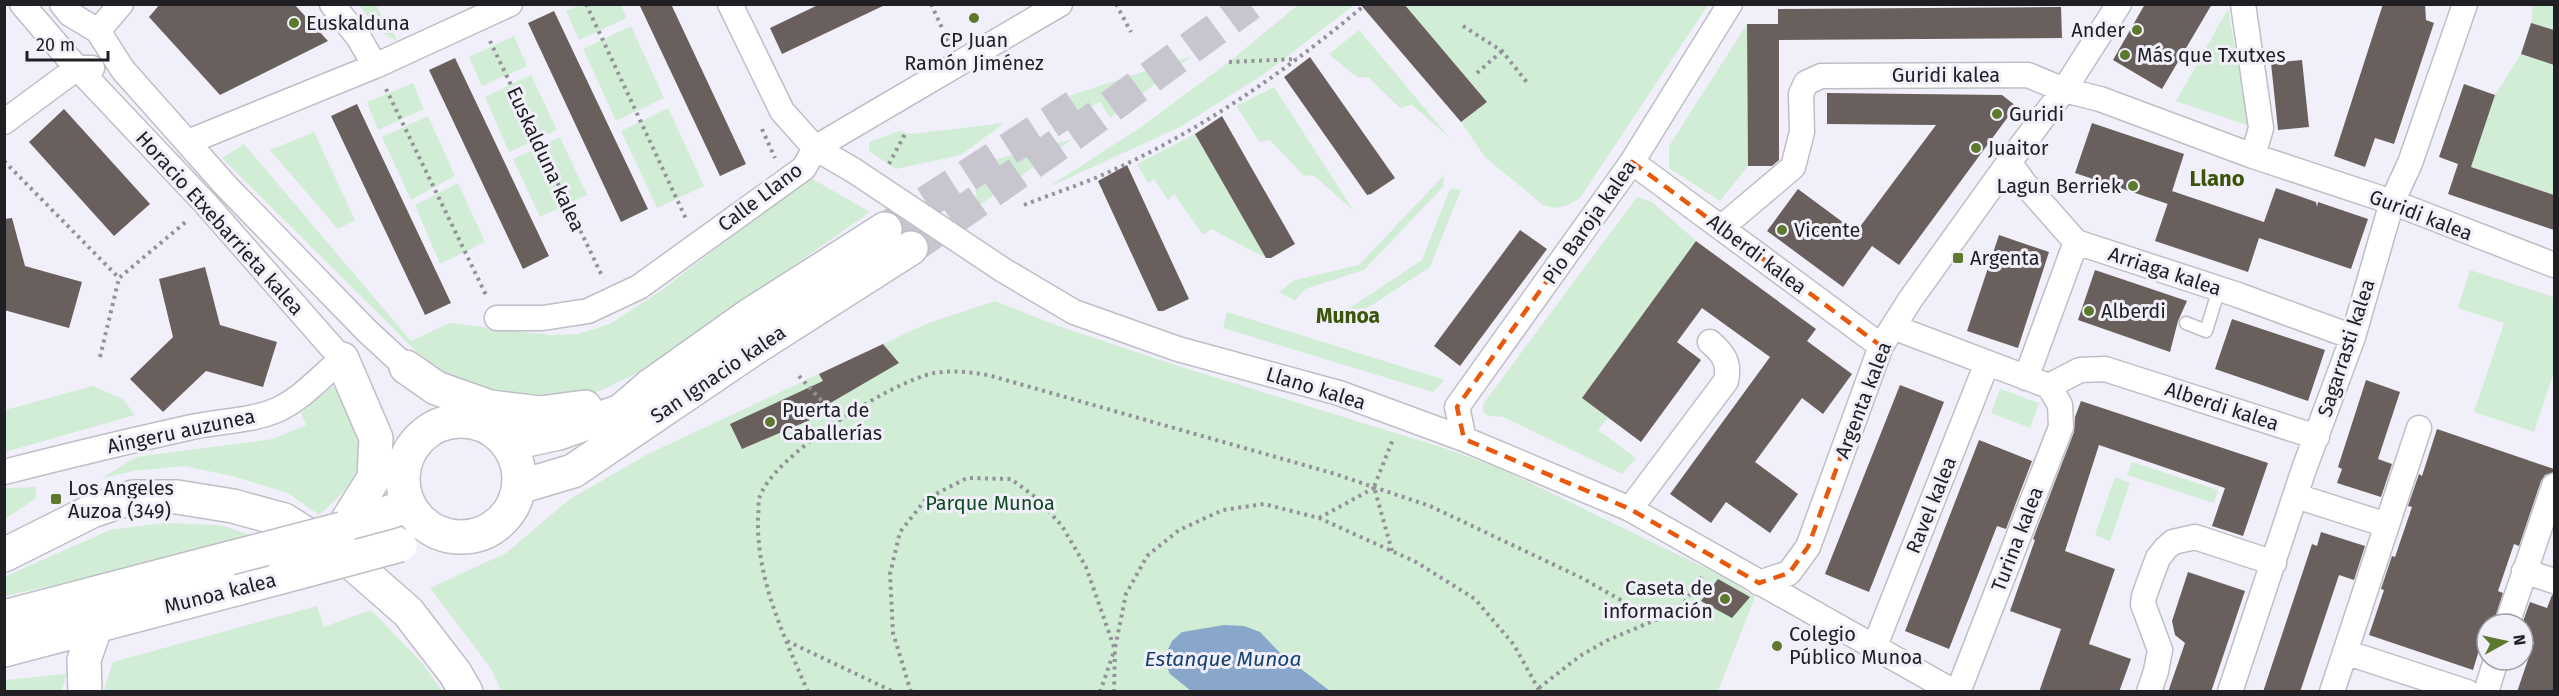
<svg xmlns="http://www.w3.org/2000/svg" width="2559" height="696" font-family="'Fira Sans',sans-serif">
	<style>
		.green { fill: #d1edd5 }
		.water { fill: #89a7ca }
		.building { fill: #69605d }
		.lines { fill: none; stroke-linecap: round; stroke-linejoin: round }
		.primary-tunnel { stroke: #c7c6cf; stroke-width: 33; stroke-dasharray: 33 16; stroke-linecap: butt }
		.lane-casing { stroke: #bebec7; stroke-width: 15 }
		.street-casing { stroke: #bebec7; stroke-width: 27 }
		.primary-casing { stroke: #bebec7; stroke-width: 36 }
		.path { stroke: #93929a; stroke-width: 4; stroke-dasharray: 3 4.5; stroke-linecap: butt }
		.lane { stroke: #fff; stroke-width: 12 }
		.street { stroke: #fff; stroke-width: 24 }
		.primary { stroke: #fff; stroke-width: 33 }
		.street-bridge-casing { stroke: #bebec7; stroke-width: 27; stroke-linecap: butt }
		.primary-bridge-casing { stroke: #bebec7; stroke-width: 36; stroke-linecap: butt }
		.street-bridge { stroke: #fff; stroke-width: 24 }
		.primary-bridge { stroke: #fff; stroke-width: 33 }
		.marked { fill: none; stroke: #e8590c; stroke-width: 4.5; stroke-dasharray: 12 8; stroke-linejoin: round }
		.poi-dot { fill: #5d792e; stroke: #f1f0fa; stroke-width: 2 }
		.labels { text-anchor: middle; dominant-baseline: central; stroke-width: 6; stroke-linejoin: round; paint-order: stroke }
		.poi-label { font-size: 20px; fill: #202024; stroke: #f1f0fa; text-anchor: start }
		.street-label { font-size: 20px; fill: #202024; stroke: #f1f0fa }
		.park-label { font-size: 20px; fill: #0d4a21; stroke: #f1f0fa }
		.neighbourhood-label { font-size: 21px; font-weight: bold; fill: #3b540a; stroke: #f1f0fa }
		.water-label { font-size: 21px; font-style: italic; fill: #16416e; stroke: #f1f0fa }
		.quarter-label { font-size: 22px; font-weight: bold; fill: #3b540a; stroke: #f1f0fa }
	</style>
	<rect width="100%" height="100%" fill="#f1f0fa"/>
	<path class="green" d="M1299,4L1354,5L1264,74L1180,127L1047,188L1144,125L1229,62Z
		M359,5H376L386,24L390,22L397,41L380,32Z
		M580,5H621L627,18L579,40L566,11Z
		M1404,5H1708L1580,198L1568,205L1555,208L1543,205L1485,157L1461,122L1487,102Z
		M2533,5H2554V30L2531,23Z
		M2228,9L2249,126L2176,101Z
		M1747,24L1748,166L1720,201L1669,168V146Z
		M631,26L664,98L616,121L583,49Z
		M1359,30L1449,137L1412,105L1400,108L1368,77L1358,78L1329,54Z
		M514,36L527,66L482,86L469,57Z
		M2521,54L2554,65V195L2471,167L2495,95Z
		M1192,56L1110,118L1100,102L1053,125L1050,102Z
		M531,75L557,130L509,152L485,97Z
		M413,83L424,109L378,130L367,102Z
		M1274,87L1354,211L1313,175L1304,176L1270,140L1260,142L1236,106Z
		M668,108L704,186L657,208L621,131Z
		M428,116L455,176L411,200L382,137Z
		M1004,123L961,155L896,169L869,151V142L899,131L911,134Z
		M314,132L355,220L338,229L270,150Z
		M1195,134L1266,258L1211,229L1203,235L1174,194L1168,200L1154,179L1148,183L1137,164Z
		M560,137L587,195L540,217L513,159Z
		M1073,139L977,207L974,165Z
		M244,144L411,341L450,323L551,335L578,334L610,324L662,290L809,177L870,212L646,369L595,393L528,398L449,384L222,158Z
		M1444,175L1443,187L1364,270L1305,289L1295,301L1279,292L1295,280L1359,265Z
		M458,183L485,242L440,264L415,205Z
		M1450,189L1461,190L1430,267L1343,324L1328,322L1422,260Z
		M1637,197L1652,202L1696,241L1582,398L1608,418L1598,430L1636,458L1622,474L1503,417L1488,416L1483,411V404Z
		M2470,270L2554,297V372L2534,432L2474,412L2504,323L2458,308Z
		M995,301L1061,327L1172,364L1447,449L1504,470L1722,576L1755,597L1718,691L502,692L490,667L430,588L506,553L570,499L648,454L928,323Z
		M1227,312L1445,380L1433,392L1223,328Z
		M93,386L123,399L135,415L5,452V410Z
		M333,386C373,442 372,470 319,515L288,493L232,476L184,466L134,471L102,478L136,457L273,439L306,425L301,413Z
		M2000,389L2039,403L2030,428L1991,413Z
		M2132,462L2218,490L2214,503L2127,475Z
		M2115,477L2130,483L2110,541L2095,535Z
		M36,487V498L5,519V488Z
		M162,523L220,525L262,539L5,596L4,577L110,530Z
		M317,606L324,627L371,610L422,663L442,691H105V686L113,662Z
		M66,674L62,691H5V680Z"/>
	<path class="water" d="M1224,625L1244,626L1260,632L1280,653L1330,691H1191L1170,674L1166,665L1167,651L1172,641L1182,632Z"/>
	<path class="building" d="M160,4H294L328,41L220,95L149,17Z
		M639,4H671L746,164L720,176Z
		M820,4H887L782,54L770,28Z
		M1360,4H1404L1487,102L1461,122Z
		M2145,4H2212L2162,89L2113,60Z
		M2383,4H2425L2426,20L2434,23L2394,144L2375,138L2365,167L2334,156Z
		M2061,7L2062,38L1779,40V160L1772,166H1748L1747,24H1778V9Z
		M554,11L648,209L621,222L528,23Z
		M2531,23L2554,30V65L2521,54Z
		M1310,57L1395,178L1371,194L1367,195L1284,77Z
		M455,58L549,256L523,269L429,70Z
		M2302,60L2309,127L2278,130L2271,63Z
		M2464,84L2495,95L2471,167L2554,195V230L2448,194L2458,164L2439,157Z
		M1827,93L2002,95L2016,106L1899,265L1872,246L1843,287L1767,231L1798,189L1856,232L1936,125L1827,124Z
		M357,104L451,303L425,315L331,116Z
		M64,109L150,204L114,236L29,142Z
		M1222,116L1295,244L1271,258H1266L1195,134Z
		M2092,123L2184,154L2168,204L2075,173Z
		M1127,165L1189,299L1163,311H1158L1098,181Z
		M2276,188L2316,202L2317,207L2318,202L2368,219L2351,269L2259,238L2248,272L2155,241L2172,191L2264,222Z
		M12,218L25,266L82,282L69,328L4,310V219Z
		M1520,230L1547,249L1460,366L1434,346Z
		M1999,235L2049,252L2018,348L1967,331Z
		M1696,241L1816,329L1807,341L1852,374L1823,414L1802,398L1755,462L1798,494L1770,533L1726,502L1711,523L1670,494L1770,357L1702,308L1677,342L1701,360L1641,442L1582,398Z
		M205,267L220,325L277,342L263,387L206,371L163,412L130,379L173,337L159,279Z
		M2095,270L2187,301L2178,321L2170,352L2078,320Z
		M2232,319L2325,350L2308,401L2215,369Z
		M883,344L899,363L808,416L810,420L742,449L730,424L823,381L819,374Z
		M2366,380L2400,392L2378,459L2392,464L2381,497L2337,483L2342,469L2338,467Z
		M1900,385L1944,402L1869,592L1825,574Z
		M2081,401L2268,463L2243,536L2212,526L2225,488L2099,445L2065,551L2115,569L2089,644L2131,659L2119,692H2039L2061,629L2010,611L2035,540L2033,539L2074,432L2075,417Z
		M2437,429L2554,469V472L2545,475L2541,481L2519,546L2514,544L2498,591L2503,593L2493,624H2487L2473,670L2369,635L2384,590L2381,589L2392,556L2395,557L2412,507L2408,506L2419,474L2422,476Z
		M1979,440L2032,461L2006,529L1997,526L1949,649L1905,631Z
		M2321,532L2365,546L2354,580L2339,575L2300,692H2263L2312,544L2317,546Z
		M2188,572L2245,591L2211,692H2168L2185,643L2175,635L2172,621Z
		M1718,579L1750,597L1732,618L1701,601Z
		M2552,595H2554V692H2517L2534,642L2523,637L2522,624L2530,602L2547,608Z"/>
	<g class="lines">
		<path class="primary-tunnel" d="M885,229L1075,106
			M911,248L1072,135L1250,4"/>
		<defs>
			<path id="lane" d="M2186,323L2206,331L2219,289"/>
			<path id="street" d="M62,4L70,14L98,31L123,70L227,187L367,331L406,367
				M332,4L359,38L375,66
				M730,4L782,111L815,148L853,170
				M2243,4L2261,128L2253,156
				M98,31L121,4
				M4,122L77,68H92
				M188,142L375,66L510,4
				M1632,162L1881,346
				M2009,162L2024,183L2076,242L2238,295L2353,337
				M1722,227L1793,167L1802,132L1801,94L1806,83L1821,76L2028,75L2064,90L2100,99L2253,156L2392,202L2554,265
				M1003,270L1074,312L1178,349L1339,393L1464,439L1630,509L1954,692
				M497,318H543L588,311L639,287L804,168L815,148L1060,4
				M1893,327L2049,386L2080,370L2105,369L2317,437
				M2026,378L2076,242
				M1464,439L1457,407L1632,162L1730,4
				M4,472C67,456 129,441 192,427C220,421 252,421 277,410C303,398 321,376 342,359L206,204L70,60L22,4
				M2296,496L2387,525L2332,692
				M1630,509L1726,381C1730,363 1724,354 1710,342
				M2387,525L2419,428
				M2524,571L2554,581
				M1759,583L1789,573L1808,547L1881,346L1910,300L2009,162L2064,90L2119,4
				M2507,624L2554,486
				M1874,648L1987,363
				M2345,652L2467,692
				M1958,692L2061,427L2060,405L2049,386
				M2149,692L2156,671L2160,650L2143,604L2144,596L2158,558L2166,548L2173,542L2195,537L2274,563
				M2230,692L2304,469L2353,337L2392,202L2410,163L2465,4
				M2486,692L2496,660"/>
			<path id="primary" d="M406,367L436,388L490,407L540,413L585,407
				M403 479a58 58 0 1 1 116 0a58 58 0 1 1-116 0Z
				M508,444L559,433L621,411L650,386L750,315L885,229
				M519,487L573,471L759,345L911,248
				M342,529L374,478L376,438L342,359
				M342,529L409,505
				M4,555L92,511L133,497H177L233,506L284,520L352,563L408,612L455,673L466,692
				M4,617L230,558
				M4,650L281,577
				M85,692L84,660L96,625"/>
		</defs>
		<use href="#lane" class="lane-casing"/>
		<use href="#street" class="street-casing"/>
		<use href="#primary" class="primary-casing"/>
		<path class="path" d="M586,4L687,221
			M931,4L948,41
			M1116,4L1131,32
			M1463,26L1502,51L1529,85
			M490,41L603,278
			M1229,62L1297,59
			M1477,73L1502,51
			M386,89L486,295
			M762,129L775,158
			M4,161L119,278L188,220
			M889,164L906,132
			M1024,205C1047,196 1070,188 1093,179C1192,137 1284,73 1366,4
			M100,357L119,278
			M799,376L840,421
			M1319,518L1374,488
			M1392,551L1374,487L1393,439
			M787,641L894,692
			M1539,688L1580,656L1608,640L1665,616
			M808,692C784,636 756,579 758,517C759,511 758,504 759,499C771,456 891,382 934,373C953,370 969,372 988,375L1332,473L1430,506L1582,578L1645,614L1667,616L1684,603L1702,577
			M911,692L893,633L890,574L900,532L926,499L967,478L1011,479L1038,499L1062,526L1086,567L1114,647
			M1100,692L1113,654
			M1114,692L1115,648L1126,594L1147,556L1179,530L1223,510L1264,504L1319,518L1416,562L1475,599L1514,645L1540,692"/>
		<use href="#lane" class="lane"/>
		<use href="#street" class="street"/>
		<use href="#primary" class="primary"/>
		<defs>
			<path id="street-bridge" d="M853,170L1003,270"/>
			<path id="primary-bridge" d="M230,558L342,529
				M281,577L400,545"/>
		</defs>
		<use href="#street-bridge" class="street-bridge-casing"/>
		<use href="#primary-bridge" class="primary-bridge-casing"/>
		<use href="#street-bridge" class="street-bridge"/>
		<use href="#primary-bridge" class="primary-bridge"/>
	</g>
	<path class="marked" d="M1632,162L1881,346L1808,547L1789,573L1759,583L1630,509L1464,439L1457,407Z"/>
	<g class="poi-dot">
		<circle cx="974" cy="18" r="6"/>
		<circle cx="294" cy="23" r="6"/>
		<circle cx="2137" cy="30" r="6"/>
		<circle cx="2125" cy="55" r="6"/>
		<circle cx="1997" cy="114" r="6"/>
		<circle cx="1976" cy="148" r="6"/>
		<circle cx="2133" cy="186" r="6"/>
		<circle cx="1782" cy="230" r="6"/>
		<rect x="1952" y="252" width="12" height="12" rx="3"/>
		<circle cx="2089" cy="311" r="6"/>
		<circle cx="770" cy="422" r="6"/>
		<rect x="50" y="493" width="12" height="12" rx="3"/>
		<circle cx="1725" cy="599" r="6"/>
		<circle cx="1777" cy="646" r="6"/>
	</g>
	<g class="labels">
		<g class="poi-label">
			<text x="306" y="23">Euskalduna</text>
			<text x="2125" y="30" text-anchor="end">Ander</text>
			<text x="974" y="40" text-anchor="middle">CP Juan<tspan x="974" dy="23">Ramón Jiménez</tspan></text>
			<text x="2137" y="55">Más que Txutxes</text>
			<text x="2009" y="114">Guridi</text>
			<text x="1988" y="148">Juaitor</text>
			<text x="2121" y="186" text-anchor="end">Lagun Berriek</text>
			<text x="1794" y="230">Vicente</text>
			<text x="1970" y="258">Argenta</text>
			<text x="2101" y="311">Alberdi</text>
			<text x="782" y="410">Puerta de<tspan x="782" dy="23">Caballerías</tspan></text>
			<text x="68" y="488">Los Angeles<tspan x="68" dy="23">Auzoa (349)</tspan></text>
			<text x="1713" y="588" text-anchor="end">Caseta de<tspan x="1713" dy="23">información</tspan></text>
			<text x="1789" y="634">Colegio<tspan x="1789" dy="23">Público Munoa</tspan></text>
		</g>
		<g class="street-label">
			<text x="1946" y="75">Guridi kalea</text>
			<text transform="translate(546 159) rotate(65)">Euskalduna kalea</text>
			<text transform="translate(760 197) rotate(-37)">Calle Llano</text>
			<text transform="translate(2421 215) rotate(21)">Guridi kalea</text>
			<text transform="translate(1589 222) rotate(-55)">Pio Baroja kalea</text>
			<text transform="translate(220 223) rotate(48)">Horacio Etxebarrieta kalea</text>
			<text transform="translate(1757 254) rotate(37)">Alberdi kalea</text>
			<text transform="translate(2165 271) rotate(18)">Arriaga kalea</text>
			<text transform="translate(2346 348) rotate(-72)">Sagarrasti kalea</text>
			<text transform="translate(718 374) rotate(-34)">San Ignacio kalea</text>
			<text transform="translate(1316 388) rotate(17)">Llano kalea</text>
			<text transform="translate(1863 400) rotate(-69)">Argenta kalea</text>
			<text transform="translate(2222 406) rotate(18)">Alberdi kalea</text>
			<text transform="translate(181 431) rotate(-12)">Aingeru auzunea</text>
			<text transform="translate(1931 505) rotate(-68)">Ravel kalea</text>
			<text transform="translate(2017 539) rotate(-69)">Turina kalea</text>
			<text transform="translate(220 593) rotate(-14)">Munoa kalea</text>
		</g>
		<g class="park-label">
			<text x="990" y="503">Parque Munoa</text>
		</g>
		<g class="neighbourhood-label">
			<text x="1348" y="316">Munoa</text>
		</g>
		<g class="water-label">
			<text x="1223" y="659">Estanque Munoa</text>
		</g>
		<g class="quarter-label">
			<text x="2217" y="178">Llano</text>
		</g>
	</g>
	<rect width="2559" height="696" fill="none" stroke="#202024" stroke-width="12"/>
	<g transform="translate(2505 642) rotate(82)"><circle r="28" fill="#f1f0fa" stroke="#9d9da4" stroke-width="1.5"/>
	<path d="M0-4.5L10 22L0 15L-10 22Z" fill="#5d792e"/>
	<text y="-9" font-size="16" font-weight="bold" text-anchor="middle" fill="#202024">N</text>
	</g>
	<path d="M27 51v9h81v-9" fill="none" stroke="#202024" stroke-width="3"/>
	<text x="36" y="51" font-size="18" fill="#202024" stroke="#f1f0fa" stroke-width="4.5" paint-order="stroke">20 m</text>
</svg>
